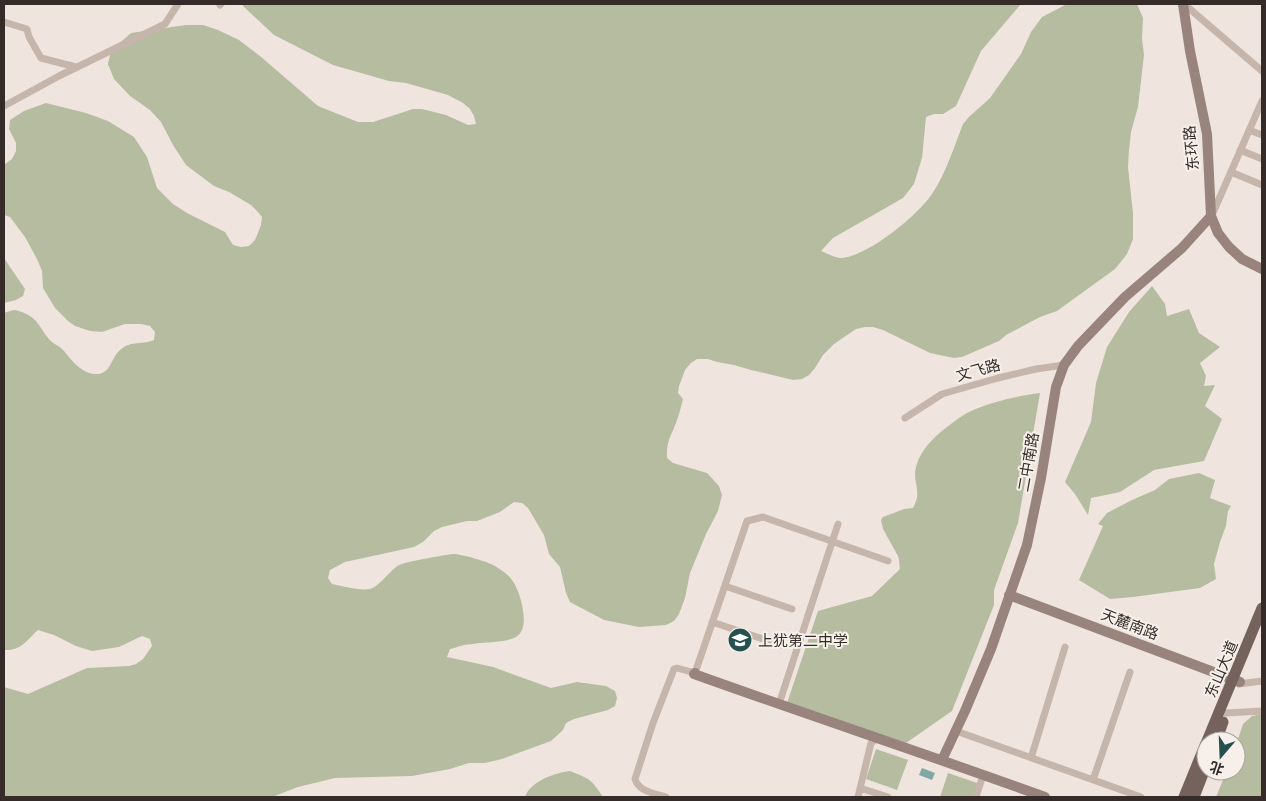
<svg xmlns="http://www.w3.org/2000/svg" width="1266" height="801" font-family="Montserrat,'Noto Sans SC',sans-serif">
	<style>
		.green { fill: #b6bca0 }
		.water { fill: #80a9a6 }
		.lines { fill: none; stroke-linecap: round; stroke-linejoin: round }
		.street { stroke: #c6b5ab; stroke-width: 7 }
		.secondary { stroke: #99847d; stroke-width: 10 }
		.primary { stroke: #75625c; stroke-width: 11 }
		.labels { text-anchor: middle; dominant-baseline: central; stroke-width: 4; stroke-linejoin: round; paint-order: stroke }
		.street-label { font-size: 15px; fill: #352c29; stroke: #f7f0ea }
		.poi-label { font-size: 15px; fill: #352c29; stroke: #f7f0ea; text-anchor: start }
	</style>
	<rect width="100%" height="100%" fill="#efe5de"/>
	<path class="green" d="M242,4H1021L981,51L956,106L943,114H934L926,117L922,158L914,184L903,198L833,238L821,251C826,253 834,257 839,258C865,259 918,215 932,194C946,173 954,147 963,124L969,117L990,98L1021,54L1031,32L1042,17L1067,4H1137L1143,18L1142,38L1144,55L1138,107L1131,132L1129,150L1128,167L1133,213V239L1127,254L1115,269L1057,311L1040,317L1006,335L999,341L962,357L954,358L930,353L883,330L873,327H865L856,329L834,344L823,355L815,368L809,375L802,379L793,380L751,370L734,365L717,362L708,359H697L691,363L685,370L679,386L678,393L683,399C681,407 679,415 676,423C671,436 666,442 667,458L673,463L707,473L719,486L722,495L718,511L706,534L690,573L685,598L679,614L674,621L666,625L639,627L604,620L570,602L566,593L560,567L549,554L544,535L528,508L522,503L514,502L500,512L477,521H467L442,527L434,531L423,542L414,547L345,562L330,570L328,578L332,584C342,586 360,591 370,589C379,587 390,570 399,565C405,562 448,554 455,554C464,555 491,562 498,568C505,572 513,579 516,587C522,599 531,632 514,638C501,643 486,642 473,644C465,644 458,647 450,649L447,657L493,667L551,688L577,682L606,686L615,691L617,698L615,706L608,710L574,719L566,723L563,730L551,741L502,759L485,763H469L450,769L412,776L335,778L298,787L272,797H4V687L28,694L87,668L129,666L136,664L143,659L152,646L150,639L142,636L119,647L92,651L76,646L54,635L38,630C26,641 21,651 4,650V313C7,312 12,310 15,310C16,310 21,312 22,312C38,318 39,327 49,339C53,344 60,346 64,351C73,362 83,375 98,374C110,373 111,360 118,352C131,339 139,346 154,340L155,332L150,326L141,324H125L102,332L90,331L75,326L68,321L55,308L43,288L42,271L37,259L25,237L10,217L4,215V165L12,159L16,151V143L9,129L10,120L24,111L46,103L86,113L108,121L134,137L147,157L157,188L173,204L187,213L225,232L233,245L241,247L249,246L255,240L261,225L262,217L257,211L251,205L229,192L214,186L186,165L173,145L161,122L150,110L130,96L114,79L108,64L110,55L113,49L131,33L186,25H203L218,30L239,40L260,56L318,106L358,122H373L413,109H422L446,115L468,125L476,124L474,116L470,109L463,103L448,95L406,83L389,81L333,65L274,35L244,7Z
		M4,258L25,289L23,296L16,300L4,303Z
		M1152,286L1165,304L1167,316L1189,309L1199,333L1220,347L1200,363L1206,376L1204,386L1215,385L1205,406L1222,419L1204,461L1154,470L1120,492L1091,498L1088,515L1075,494L1065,482L1091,422L1096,383L1107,347L1129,312Z
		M1040,393L1018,523L994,590V605L952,711L906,743L787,703L818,611L872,596L900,569C899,564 900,561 898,556L883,529L881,520L883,517L904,509L913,508C923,490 912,484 916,467C922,445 941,431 959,418C962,416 965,414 969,412C990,402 1017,396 1040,393Z
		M1199,473L1215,480L1210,498L1231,506L1228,511L1226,526L1220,542L1214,564L1216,579L1200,588L1133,597L1110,599L1079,580L1103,526L1098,524L1107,513L1132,500L1155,490L1169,479Z
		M1262,714V797H1216L1223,780L1229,771H1236V758L1238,753L1236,745L1243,724L1252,716Z
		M876,749L908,760L897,790L866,779Z
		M570,771C590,779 591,779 603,797H525C531,781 554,773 570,771Z
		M948,773L980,784L976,797H940Z"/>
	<path class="water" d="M922,768L935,773L932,780L919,775Z"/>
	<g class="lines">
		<path class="street" d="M1184,4L1262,71
			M220,5L221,4
			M4,22L27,29L29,37L41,58L76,67
			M4,106L59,76L165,24L178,4
			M1249,130L1262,135
			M1240,150L1262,159
			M1231,172L1262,185
			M1212,215L1262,101
			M905,418L942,394L998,378L1036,369L1064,365
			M725,586L792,609
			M712,622L781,645
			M1239,684L1262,681
			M779,704L838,524
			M1226,713L1262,711
			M956,731L1141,797
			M1031,758L1065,647
			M1093,780L1130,672
			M860,788L888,797
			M666,797C654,793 639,792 635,779L653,723L674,669L677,668L695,673L747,521L763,517L888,561
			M858,797L871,743L878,738
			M976,797L983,775"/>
		<path class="secondary" d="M1183,4L1190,51L1207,134L1211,216L1218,233L1229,247L1242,259L1262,269
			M1009,595L1240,682
			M695,673L694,674C811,716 929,755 1045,797
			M942,760L965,711L991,649L1027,545L1041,478L1056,387L1064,365L1078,346L1100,323L1125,297L1182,248L1211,216"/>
		<path class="primary" d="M1207,741L1262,608
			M1216,741L1223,722
			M1184,797L1206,743
			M1194,797L1206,766"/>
	</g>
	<defs>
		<symbol id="school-disc" viewBox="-11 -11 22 22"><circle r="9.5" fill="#24514f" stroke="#f7f0ea"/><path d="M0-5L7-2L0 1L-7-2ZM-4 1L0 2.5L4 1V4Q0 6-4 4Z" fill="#fff"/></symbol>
	</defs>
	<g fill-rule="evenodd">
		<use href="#school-disc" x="726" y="626" width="28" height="28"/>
	</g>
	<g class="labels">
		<g class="street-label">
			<text transform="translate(1191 148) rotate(-95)">东环路</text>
			<text transform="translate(978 370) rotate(-15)">文飞路</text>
			<text transform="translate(1028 462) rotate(-80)">二中南路</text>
			<text transform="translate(1130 624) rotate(21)">天麓南路</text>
			<text transform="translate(1221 669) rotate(-67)">东山大道</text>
		</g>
		<g class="poi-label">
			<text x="758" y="640">上犹第二中学</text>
		</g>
	</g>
	<rect width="1266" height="801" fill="none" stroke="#352c29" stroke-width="10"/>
	<g transform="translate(1221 756) rotate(199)"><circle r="24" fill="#f7f0ea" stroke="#a9a29d"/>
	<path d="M0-4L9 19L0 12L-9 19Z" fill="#24514f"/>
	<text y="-8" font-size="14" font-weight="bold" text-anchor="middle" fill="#352c29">北</text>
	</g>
</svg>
